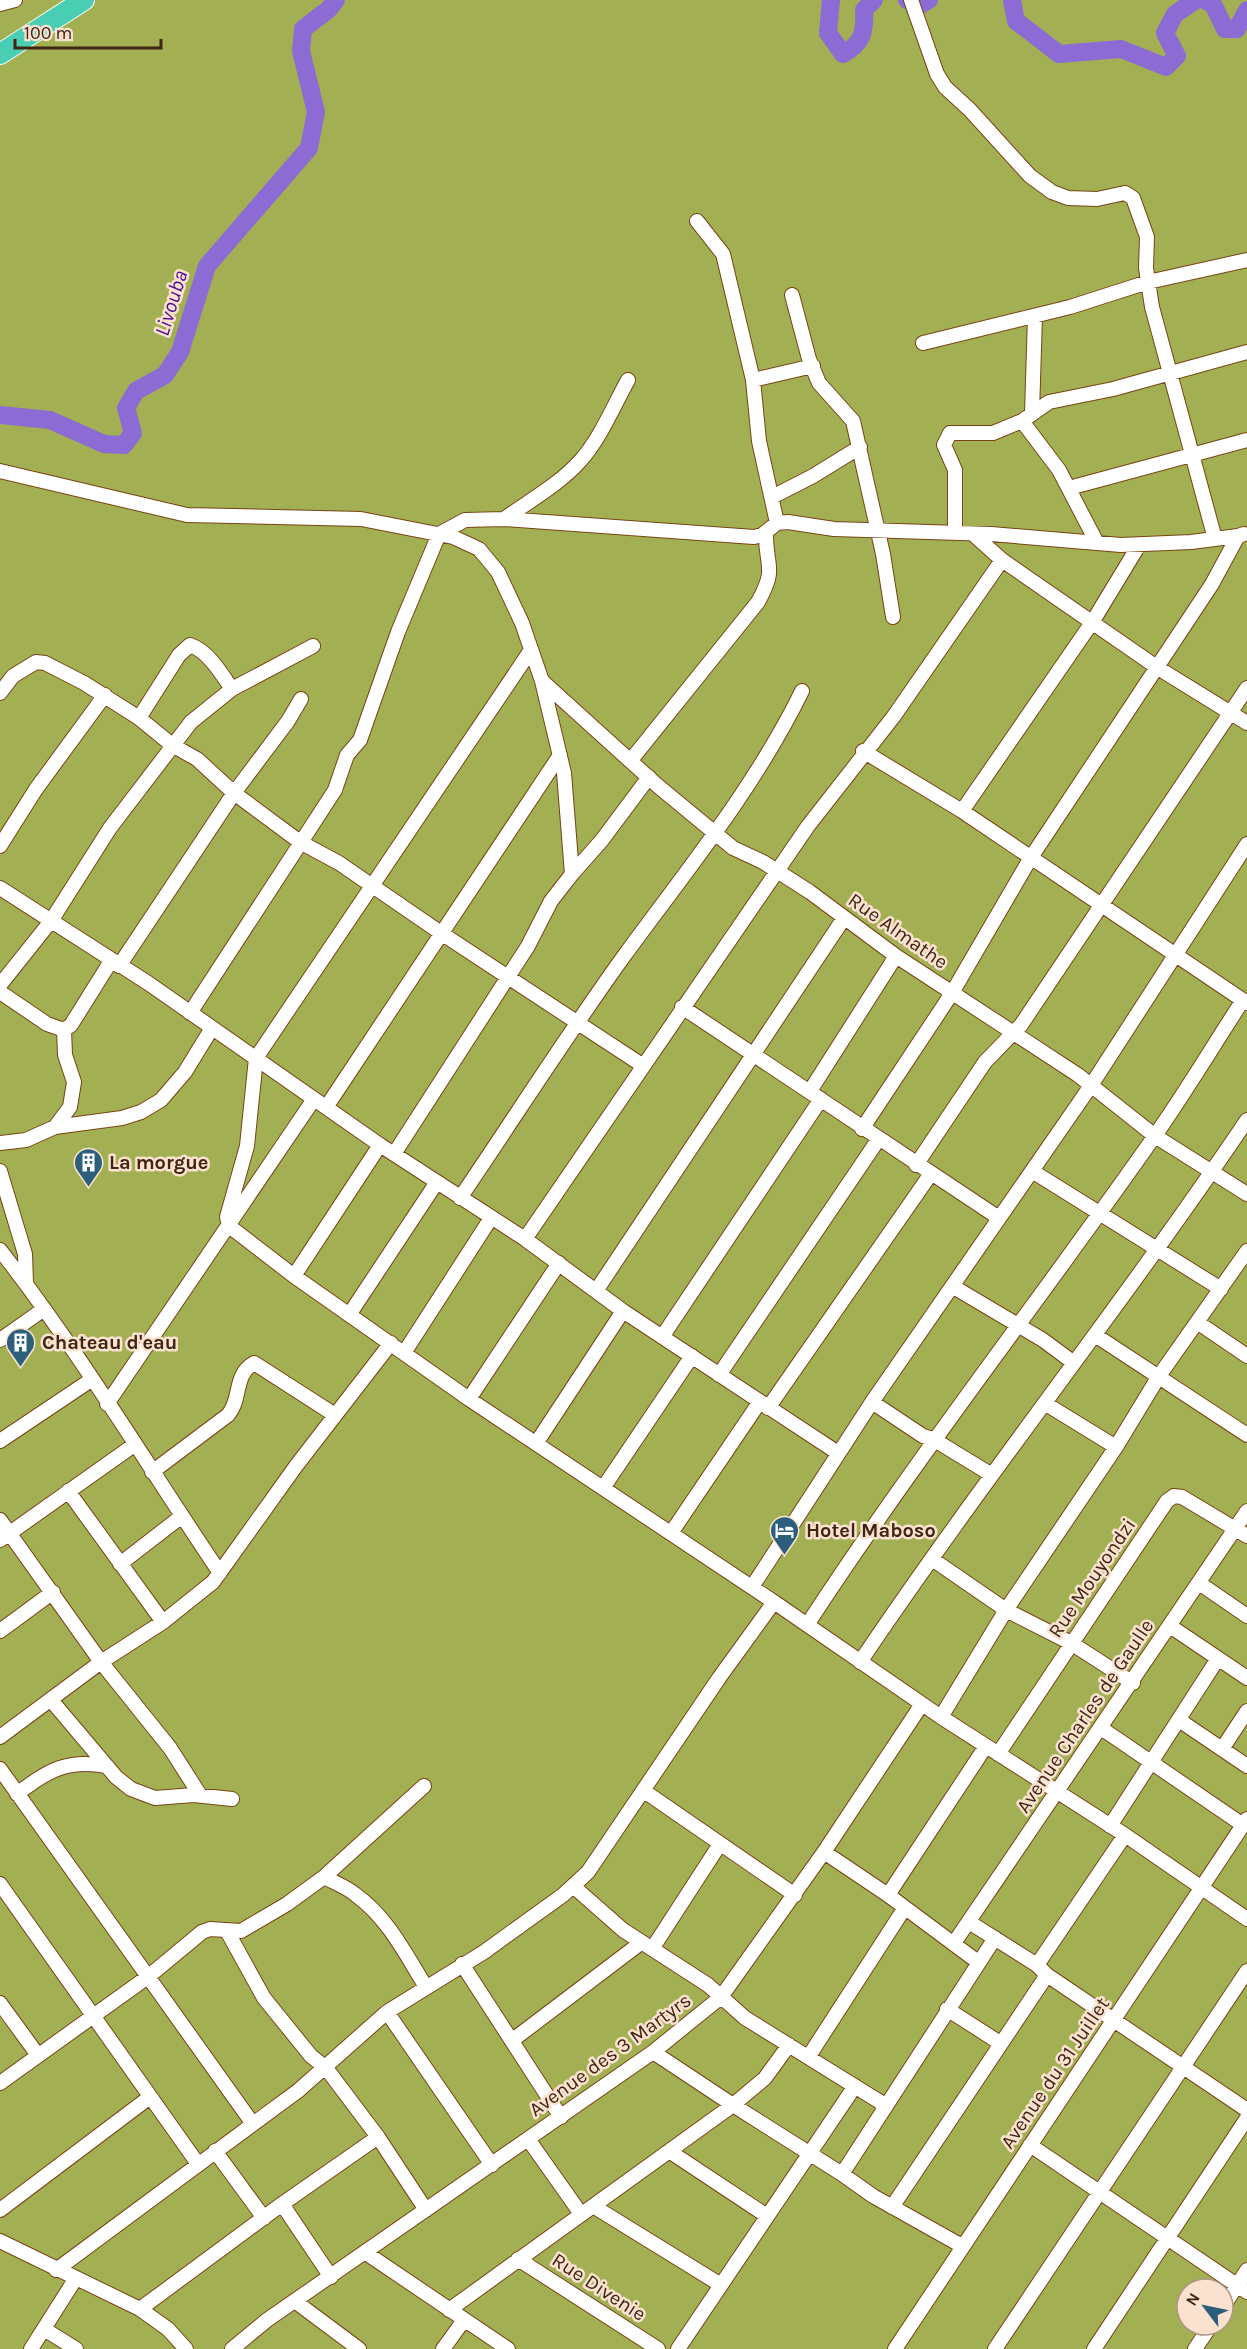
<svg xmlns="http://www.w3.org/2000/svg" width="1247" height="2349" font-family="Karla,sans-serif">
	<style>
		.green { fill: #a2b053; fill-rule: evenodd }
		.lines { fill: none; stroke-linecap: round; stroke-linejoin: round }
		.river { stroke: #8d6bd4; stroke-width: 18 }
		.minor-casing { stroke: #794314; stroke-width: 16 }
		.highway-casing { stroke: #fff; stroke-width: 22 }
		.minor { stroke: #fff; stroke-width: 14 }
		.highway { stroke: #4aceb3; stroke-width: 20 }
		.labels { text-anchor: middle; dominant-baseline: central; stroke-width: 5; stroke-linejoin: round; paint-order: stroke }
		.street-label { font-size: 20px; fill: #3e2513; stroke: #fbe1cf }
		.poi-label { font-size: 20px; font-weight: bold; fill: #3e2513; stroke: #fbe1cf; text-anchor: start }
		.water-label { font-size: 21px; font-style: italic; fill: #4d1092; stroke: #fbe1cf }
	</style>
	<rect width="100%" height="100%" fill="#f7d0b6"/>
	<path class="green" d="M0,0H1247V2349H0ZM1187,2289H1223V2325H1187Z"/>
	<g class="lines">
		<path class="river" d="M831,0L828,33L843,54C863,43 865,32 864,10L874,0
			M907,0L922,4L929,0
			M1012,0L1016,21L1059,54L1121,49L1166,67L1177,56L1165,33L1175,14L1196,0
			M1204,0L1213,4L1225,29H1237L1247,10
			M0,415L50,420L104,444L124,445L133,433L126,408L136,391L165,375L180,352L207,266L309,148L316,112L301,51L303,29L329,9L336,0"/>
		<defs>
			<path id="minor" d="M911,0L937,74L945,87L970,110L1030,176L1052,192L1068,198L1097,199L1125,193L1133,198L1147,237L1146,268L1152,307L1215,539
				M0,4L15,0
				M697,221L723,254L753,380L759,441L777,523
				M792,295L809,359L819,383L853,421L883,554L893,617
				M923,343L1070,307L1148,282L1247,260
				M753,380L813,366
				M1032,413L1035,316
				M1022,421L1059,470L1096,541
				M0,471L187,515L361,519L453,537L479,549L498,572L522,623L542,681L564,773L572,874L551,901L528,946L394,1154
				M1069,488L1247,440
				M772,497L813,476L860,447
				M504,519C529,501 560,484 581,460C601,437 613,407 628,380
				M955,533V470L944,445L950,433H993L1022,421L1049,402L1113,389L1247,352
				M973,534L1002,560L1158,668L1247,723
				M531,650L256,1058L247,1146L227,1217L229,1226L294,1276L469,1399L774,1602L941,1717L1125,1835L1247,1919
				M542,681L658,786L733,848L763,862L810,892L896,956L1078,1075L1155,1136L1247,1194
				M0,693L13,676L36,662L45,663L84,683L139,718L172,745L197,759L234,793L300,842L339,863L441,933L642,1065
				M139,718L179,655L190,645C208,651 221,673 232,689
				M863,751L962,811L1247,1003
				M631,760L758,602C778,566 765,567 766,532
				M962,811L1093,621L1139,545
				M0,846L36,789L105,695
				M572,874L602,840L649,777
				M0,888L148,983L380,1145L525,1239L623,1311L838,1453
				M119,966L234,793L288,721L301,699
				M0,985L51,921L110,828L191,722L232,689L313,646
				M0,992L47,1024L64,1030L71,1025L111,961
				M682,1007L999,1218
				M190,1013L335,790L347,755L360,740L398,632L439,534L465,520L504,519L754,537L762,535L777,523L788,522L834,529L991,534L1121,545L1191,542L1238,536
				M810,1091L896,956
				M327,1106L560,755
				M55,1127L70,1107L74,1082L65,1055L64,1030
				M862,1129L952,993L1030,859L1212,584L1238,536L1244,534
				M0,1143L26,1140L55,1127L122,1118L141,1112L161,1100L185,1072L212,1028
				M916,1165L985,1062L1021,1025L1247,688
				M0,1171L25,1254L26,1283
				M1032,1171L1221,1289
				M460,1198C515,1117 567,1035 624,956C687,870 755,787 802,691
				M525,1239L808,826L894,716L1002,560
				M0,1250C80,1352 147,1465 220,1573
				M294,1276L380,1145
				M952,1286L1043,1340L1074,1363
				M596,1291L844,918
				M349,1315L437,1182
				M1197,1322L1247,1356
				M1095,1335L1247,1435
				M662,1337L821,1099
				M0,1340L44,1309
				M404,1353L491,1218
				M719,1375L878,1140
				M469,1399L559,1263
				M872,1402L923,1436L933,1439L992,1475
				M107,1404L314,1099
				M1046,1404L1116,1447
				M768,1408L930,1175
				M0,1441L91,1380
				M537,1442L623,1311
				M152,1472L228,1415C242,1399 233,1375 254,1363L335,1415
				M603,1488L692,1356
				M68,1491L163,1622
				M0,1520L101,1662L170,1748L200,1795
				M671,1533L759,1403
				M0,1540L134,1445
				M932,1559L1006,1610L1071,1643L1133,1683
				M120,1564L182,1516
				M1199,1583L1247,1616
				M752,1587L872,1402L1090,1087L1247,844
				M807,1625C916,1458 1039,1301 1154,1137C1185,1093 1213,1046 1243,1000
				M1170,1626L1247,1678
				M0,1631L53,1592
				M860,1662C984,1478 1123,1304 1247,1120
				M51,1700L116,1777L131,1789L155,1798L194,1795L232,1799
				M941,1717L1006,1610L1116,1447L1159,1376L1247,1251
				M1179,1720L1247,1766
				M1101,1728L1243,1825
				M0,1737L101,1662L163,1622L213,1582L296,1466L391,1343
				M1222,1749L1247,1711
				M998,1754L1167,1501L1174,1496L1182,1497L1247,1536
				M0,1769L253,2124
				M644,1791L795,1895
				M17,1794C48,1770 67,1759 107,1766
				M1110,1826L1217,1660
				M824,1852L888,1895L978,1962
				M324,1877C335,1883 347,1887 356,1895C388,1918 406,1955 426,1987
				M0,1884L198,2164
				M573,1886L623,1930L708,1985L745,2018L885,2105
				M888,1895L986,1746
				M969,1922L1037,1965L1047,1975L1247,2110
				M227,1931L264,1998L311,2056L326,2068L378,2137L426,2210
				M954,1943L1247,1511
				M652,1949L720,1844
				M462,1964L561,2117
				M1037,1965L1125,1835
				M0,2003L37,2054
				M947,2009L1000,2043
				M387,2012L492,2165
				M514,2039L642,1942
				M653,2052L733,2105L842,2174L873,2196L962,2246
				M809,2056L904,1909
				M0,2083L149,1976L202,1932L210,1929L241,1931L287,1904L324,1877L424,1786
				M528,2139L581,2214
				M1030,2145L1247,2292
				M215,2151L264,2218
				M669,2151L767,2216
				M842,2174L995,1938
				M282,2204L331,2277
				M593,2206L721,2285
				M892,2207L1047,1975
				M0,2210L150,2097
				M0,2241L140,2309L168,2329L186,2349
				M366,2253L508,2349
				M518,2259L658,2349
				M56,2270L299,2090L387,2012L484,1952L563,1895L588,1872L719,1678L774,1602
				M296,2302L359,2349
				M1223,2307L1247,2270
				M140,2309L282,2204L378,2137
				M449,2310L733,2105L765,2078L789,2045
				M44,2329L76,2349
				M31,2349L76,2278
				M232,2349L267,2320L653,2052L721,1997L824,1852L922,1704
				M443,2349L464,2320
				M678,2349L855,2086
				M895,2349L1247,1819
				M995,2349L1247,1971
				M1094,2349L1247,2118
				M1195,2349L1211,2325"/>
			<path id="highway" d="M0,54L84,0"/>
		</defs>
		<use href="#minor" class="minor-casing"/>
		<use href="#highway" class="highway-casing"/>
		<use href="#minor" class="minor"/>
		<use href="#highway" class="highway"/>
	</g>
	<defs>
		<symbol id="building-pin" viewBox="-11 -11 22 30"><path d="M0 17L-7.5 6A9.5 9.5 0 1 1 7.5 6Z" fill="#2c5f7c" stroke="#fbe1cf"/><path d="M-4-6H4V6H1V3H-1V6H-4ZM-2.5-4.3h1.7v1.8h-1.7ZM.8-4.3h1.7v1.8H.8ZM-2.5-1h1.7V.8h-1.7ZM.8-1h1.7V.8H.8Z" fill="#fff"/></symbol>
		<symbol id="hotel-pin" viewBox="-11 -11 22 30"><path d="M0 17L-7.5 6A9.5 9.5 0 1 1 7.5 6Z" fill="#2c5f7c" stroke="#fbe1cf"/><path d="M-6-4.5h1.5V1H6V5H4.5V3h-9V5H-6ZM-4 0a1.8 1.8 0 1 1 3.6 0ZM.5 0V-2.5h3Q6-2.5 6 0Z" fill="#fff"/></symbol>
	</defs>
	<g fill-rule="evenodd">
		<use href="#building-pin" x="72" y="1146" width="33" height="45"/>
		<use href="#building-pin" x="4" y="1326" width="33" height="45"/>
		<use href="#hotel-pin" x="768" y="1514" width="33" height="45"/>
	</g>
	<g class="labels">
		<g class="street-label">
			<text transform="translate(898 931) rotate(35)">Rue Almathe</text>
			<text transform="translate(1092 1578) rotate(-56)">Rue Mouyondzi</text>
			<text transform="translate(1085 1716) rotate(-56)">Avenue Charles de Gaulle</text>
			<text transform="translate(610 2055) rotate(-36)">Avenue des 3 Martyrs</text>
			<text transform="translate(1055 2073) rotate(-56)">Avenue du 31 Juillet</text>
			<text transform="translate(599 2287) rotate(33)">Rue Divenie</text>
		</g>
		<g class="poi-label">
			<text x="109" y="1162">La morgue</text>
			<text x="42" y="1342">Chateau d'eau</text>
			<text x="806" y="1530">Hotel Maboso</text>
		</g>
		<g class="water-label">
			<text transform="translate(171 303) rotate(-73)">Livouba</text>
		</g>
	</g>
	<g transform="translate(1205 2307) rotate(302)"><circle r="28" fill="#fbe1cf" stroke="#af9684" stroke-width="1.5"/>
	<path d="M0-4.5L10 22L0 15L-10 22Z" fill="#2c5f7c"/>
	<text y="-9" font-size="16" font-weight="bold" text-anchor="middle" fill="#3e2513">N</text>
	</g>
	<path d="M15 39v9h146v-9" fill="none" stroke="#3e2513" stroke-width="3"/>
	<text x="24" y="39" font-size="18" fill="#3e2513" stroke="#fbe1cf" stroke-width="4.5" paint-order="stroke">100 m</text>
</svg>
